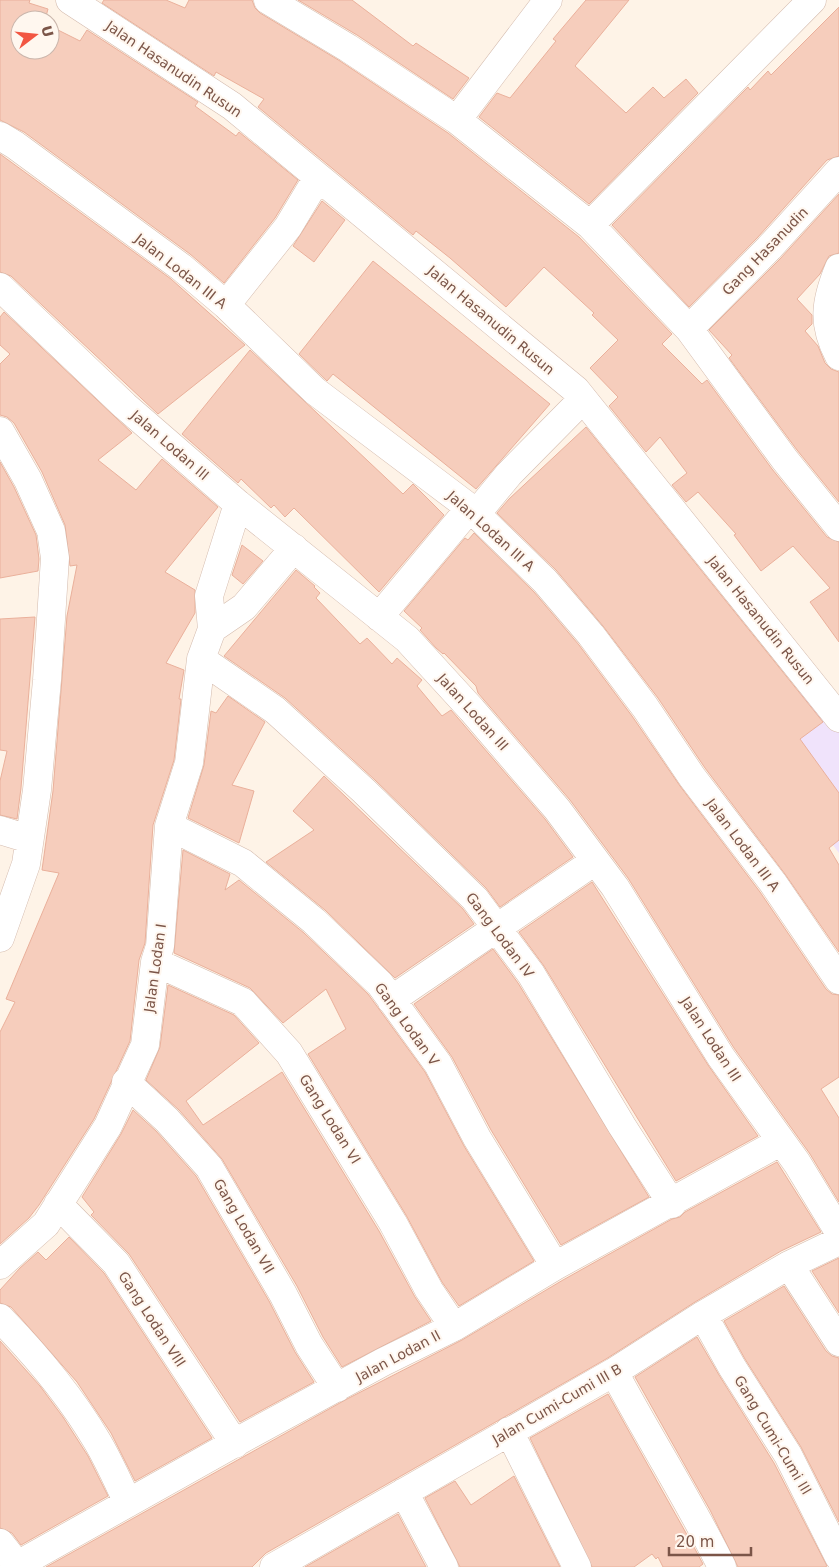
<svg xmlns="http://www.w3.org/2000/svg" width="839" height="1567" font-family="'DejaVu Sans',sans-serif">
	<style>
		.education { fill: #f0e3fb }
		.building { fill: #f6cdbc; stroke: #eab09b }
		.lines { fill: none; stroke-linecap: round; stroke-linejoin: round }
		.street-casing { stroke: #d4bbae; stroke-width: 29 }
		.street { stroke: #fff; stroke-width: 28 }
		.labels { text-anchor: middle; dominant-baseline: central; stroke-width: 4; stroke-linejoin: round; paint-order: stroke }
		.street-label { font-size: 14px; fill: #7b5548; stroke: #fff7ef }
	</style>
	<rect width="100%" height="100%" fill="#fef3e7"/>
	<path class="education" d="M809,683L839,724V853L747,730Z"/>
	<path class="building" d="M0,0H30L29,3L48,9L45,20H20V50H50V26L80,41L87,30L198,102L195,106L236,136L239,132L298,180L275,218L224,283L190,254L24,132L0,120Z
		M104,0H166L185,8L189,0H252L255,8L260,13L340,61L448,133L579,237L672,334L662,344L702,384L707,380L772,469L827,537L839,542V642L810,602L830,588L793,546L761,571L734,535L736,534L698,492L686,502L672,485L687,473L660,437L646,452L609,406L618,397L590,368L618,340L592,315L594,313L544,267L506,307L450,258L416,231L413,235L258,107L264,99L216,72L214,76L102,3Z
		M298,0H352L413,46L416,43L469,78L453,99L357,35Z
		M586,0H629L575,66L626,113L653,87L664,98L686,79L698,93L589,204L479,117L497,93L510,98L556,41L553,39Z
		M839,7V156L827,160L758,237L689,307L612,225L745,90L748,87L750,90L768,71L771,75Z
		M0,154L171,279L245,345L158,414L11,276L0,272Z
		M839,194V253L829,256L820,274L797,299L812,315V324L805,331L818,346L825,363L831,369L839,372V502L797,450L729,358L732,355L709,330L780,259Z
		M322,201L345,220L314,262L293,246Z
		M373,261L550,404L476,489L333,374L327,381L299,354Z
		M4,312L132,433L98,460L136,490L162,459L218,507L165,572L195,590V613L166,663L184,670L179,699H181L174,760L153,825L145,943L139,960L130,1041L94,1119L39,1205L29,1218L0,1244V1032L15,1002L6,999L59,873L42,870L53,791L67,616L77,565L70,566L65,525L42,472L14,423L7,417L0,415V364L10,354L0,345V317Z
		M250,350L403,494L413,484L444,515L379,592L294,508L285,517L274,505L271,508L241,479L238,483L182,434Z
		M586,427L823,722L800,739L839,793V840L829,848L839,865V952L785,874L705,768L658,698L603,626L556,570L497,513L509,499Z
		M0,462L14,487L36,535L39,559L38,571L0,578Z
		M474,533L534,592L579,645L632,716L680,786L760,892L826,989L832,994L839,995V1077L821,1089L839,1118V1202L810,1154L734,1048L628,878L570,800L478,693L476,686L444,653L443,654L436,648L420,630L422,628L404,611L465,538L468,540Z
		M242,545L263,561L243,584L232,575Z
		M296,570L315,586L314,587L320,593L316,598L360,644L367,638L392,664L397,658L422,680L417,686L442,716L451,710L545,819L573,857L500,907L486,888L375,780L285,698L224,656Z
		M35,617L21,788L17,819L0,815V781L7,751L0,750V619Z
		M228,696L265,722L232,785L254,791L239,843L188,818L204,765L211,711L216,713Z
		M324,776L463,909L474,924L395,978L325,910L266,862L314,830L293,811Z
		M183,850L230,874L225,890L239,880L304,933L368,994L425,1072L464,1146L534,1261L459,1306L442,1282L406,1215L308,1054L346,1029L326,989L283,1023L250,988L174,953Z
		M592,882L708,1065L758,1136L676,1181L544,966L519,932Z
		M493,949L518,983L649,1197L561,1245L491,1130L452,1057L414,1004Z
		M168,985L234,1015L259,1043L186,1101L203,1125L282,1072L379,1231L415,1297L431,1321L342,1367L323,1337L297,1286L222,1159L179,1110L146,1080L160,1047Z
		M133,1110L156,1131L196,1176L269,1301L295,1352L314,1382L240,1422L129,1254L91,1215L94,1212L82,1197L121,1134Z
		M777,1162L821,1232L781,1251L695,1302L606,1359L266,1553L252,1567H46L347,1399L462,1340L563,1280L672,1219L680,1217L685,1212Z
		M69,1237L104,1273L212,1438L135,1481L111,1433L77,1382L11,1307L0,1303V1290L20,1268L38,1252L46,1260Z
		M839,1258V1313L812,1271Z
		M784,1286L826,1351L832,1356L839,1358V1522L801,1447L745,1359L724,1321Z
		M697,1337L719,1375L774,1463L827,1566L825,1567H738L710,1510L635,1377Z
		M0,1341L40,1386L63,1417L88,1456L108,1496L21,1545L12,1533L0,1528Z
		M608,1394L695,1549L703,1564L699,1567H663L658,1557L656,1559L652,1554L634,1567H592L530,1438Z
		M514,1476L560,1567H460L425,1498L455,1481L471,1505Z
		M398,1514L426,1567H305Z"/>
	<g class="lines">
		<defs>
			<path id="street" d="M70,0L232,106L576,390L839,718
				M268,0L348,48L457,120L590,225L689,329L785,460L839,527
				M457,120L548,0
				M0,136L15,145L181,267L226,305L315,391L470,508L545,581L591,635L645,707L692,777L773,883L839,980
				M590,225L812,0
				M839,268C825,302 822,324 839,356
				M0,287L125,406L238,504L407,639L472,710L557,809L615,887L721,1057L797,1163L839,1232
				M226,305L288,227L318,177
				M689,329L769,248L839,171
				M0,431L28,480L51,531L55,558L47,680L37,790L26,864L0,938
				M476,514L509,474L583,399
				M379,617L470,508
				M212,629L244,607L294,548
				M201,659L275,710L364,791L475,899L531,974L622,1126L672,1204
				M169,826L243,863L314,921L380,984L438,1064L477,1138L555,1266
				M0,830L29,839
				M155,962L243,1002L289,1053L393,1223L429,1290L454,1327
				M391,1000L595,861
				M126,1082L167,1120L209,1167L283,1294L309,1345L337,1388
				M58,1204L116,1263L235,1444
				M0,1265L46,1224L108,1126L145,1045L155,962L160,946L169,826L189,763L201,659L212,629L209,596L238,504
				M789,1265L839,1342
				M703,1315L732,1367L788,1455L839,1557
				M0,1318C37,1356 70,1395 97,1441C109,1461 118,1482 128,1503
				M614,1372C649,1438 689,1500 722,1567
				M509,1431L577,1567
				M404,1492L444,1567
				M0,1543L19,1567
				M14,1567L249,1435L383,1362L454,1327L555,1266L780,1142
				M274,1567L614,1372L703,1315L789,1265L839,1241"/>
		</defs>
		<use href="#street" class="street-casing"/>
		<use href="#street" class="street"/>
	</g>
	<g class="labels">
		<g class="street-label">
			<text transform="translate(174 69) rotate(34)">Jalan Hasanudin Rusun</text>
			<text transform="translate(765 251) rotate(-46)">Gang Hasanudin</text>
			<text transform="translate(181 271) rotate(38)">Jalan Lodan III A</text>
			<text transform="translate(491 320) rotate(40)">Jalan Hasanudin Rusun</text>
			<text transform="translate(170 445) rotate(41)">Jalan Lodan III</text>
			<text transform="translate(491 531) rotate(42)">Jalan Lodan III A</text>
			<text transform="translate(761 620) rotate(51)">Jalan Hasanudin Rusun</text>
			<text transform="translate(473 712) rotate(48)">Jalan Lodan III</text>
			<text transform="translate(743 845) rotate(53)">Jalan Lodan III A</text>
			<text transform="translate(500 935) rotate(53)">Gang Lodan IV</text>
			<text transform="translate(155 968) rotate(-82)">Jalan Lodan I</text>
			<text transform="translate(407 1024) rotate(54)">Gang Lodan V</text>
			<text transform="translate(711 1039) rotate(57)">Jalan Lodan III</text>
			<text transform="translate(330 1119) rotate(58)">Gang Lodan VI</text>
			<text transform="translate(244 1226) rotate(60)">Gang Lodan VII</text>
			<text transform="translate(152 1319) rotate(57)">Gang Lodan VIII</text>
			<text transform="translate(398 1356) rotate(-28)">Jalan Lodan II</text>
			<text transform="translate(557 1404) rotate(-30)">Jalan Cumi-Cumi III B</text>
			<text transform="translate(773 1435) rotate(59)">Gang Cumi-Cumi III</text>
		</g>
	</g>
	<g transform="translate(35 35) rotate(74)"><circle r="24" fill="#fff7ef" stroke="#cab6ac"/>
	<path d="M0-4L9 19L0 12L-9 19Z" fill="#f25642"/>
	<text y="-8" font-size="14" font-weight="bold" text-anchor="middle" fill="#7b5548">U</text>
	</g>
	<path d="M669 1547v8h82v-8" fill="none" stroke="#7b5548" stroke-width="2.5"/>
	<text x="676" y="1547" font-size="15" fill="#7b5548" stroke="#fff7ef" stroke-width="4" paint-order="stroke">20 m</text>
</svg>
